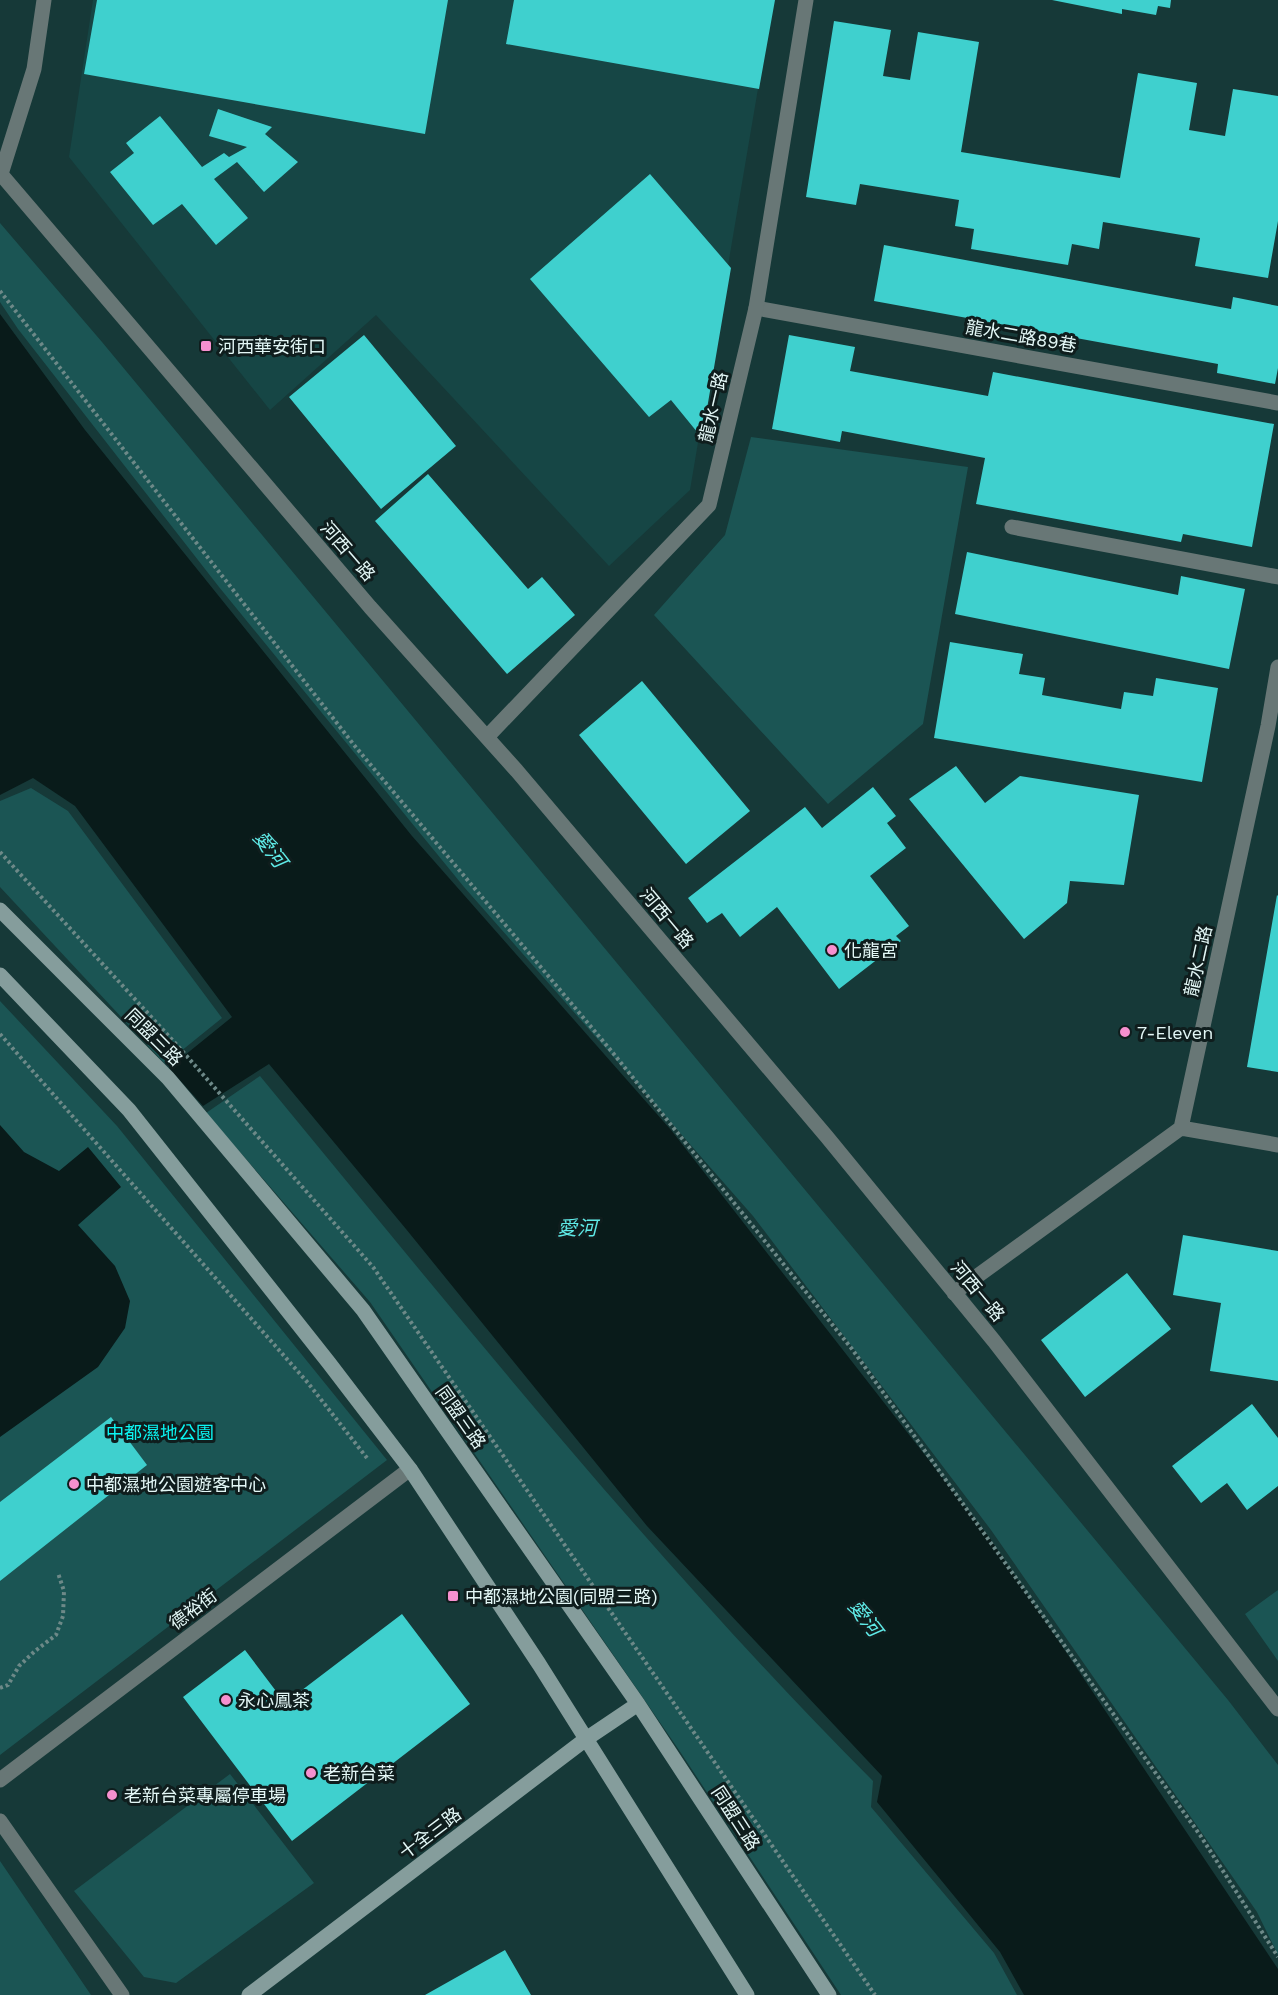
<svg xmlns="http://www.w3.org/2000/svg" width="1278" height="1995" font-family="'Work Sans','Noto Sans TC',sans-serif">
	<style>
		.built { fill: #164645 }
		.green { fill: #1b5554 }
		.water { fill: #091b1a }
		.building { fill: #3fd0ce }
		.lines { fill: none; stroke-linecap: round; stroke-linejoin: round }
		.path { stroke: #6d8988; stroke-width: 4; stroke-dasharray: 3 3; stroke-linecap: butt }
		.lane { stroke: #687776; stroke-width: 15 }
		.street { stroke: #687776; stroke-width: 15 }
		.secondary { stroke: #859d9c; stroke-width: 15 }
		.poi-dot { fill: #f690cf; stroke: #0f1d1d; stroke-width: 2 }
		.labels { text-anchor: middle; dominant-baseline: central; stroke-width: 6; stroke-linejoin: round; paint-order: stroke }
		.street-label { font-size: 18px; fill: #e3f7f6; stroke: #0f1d1d }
		.poi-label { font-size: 18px; fill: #e3f7f6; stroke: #0f1d1d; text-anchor: start }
		.park-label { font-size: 18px; fill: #0bf5f2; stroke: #0f1d1d }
		.water-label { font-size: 20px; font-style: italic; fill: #5feae7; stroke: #0f1d1d }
	</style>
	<rect width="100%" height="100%" fill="#163938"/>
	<path class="built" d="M93,0H773L690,490L609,566L376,315L270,410L69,157Z"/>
	<path class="green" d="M0,223L102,342L1228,1700L1278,1765V1955L1257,1912L991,1530L753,1216L464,887L219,587L18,329L0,302Z
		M751,437L968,467L923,724L828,804L654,615L725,535Z
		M31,788L68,811L222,1018L165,1064L0,887V801Z
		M0,1001L117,1126L387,1460L0,1755Z
		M260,1076C458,1316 653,1560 873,1781L871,1807L994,1953L1017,1995H841L679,1750L370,1302L206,1113Z
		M1278,1590V1661L1245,1614Z
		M230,1774L314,1883L176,1983L144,1977L74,1891Z
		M0,1861L91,1995H0Z"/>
	<path class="water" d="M0,314L85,430L412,836L671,1130L989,1537L1278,1969V1995H1024L1000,1952L877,1802L882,1776L647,1526L406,1229L269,1064L203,1106L169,1068L232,1017L75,806L33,778L0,795Z
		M0,1125L24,1152L59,1171L88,1147L121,1187L78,1225L115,1266L130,1301L125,1328L98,1367L0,1437Z"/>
	<path class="building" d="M97,0H448L425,134L84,74Z
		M514,0H775L759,89L506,44Z
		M1052,0H1171L1170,8L1158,6L1156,15L1122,9V14Z
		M834,21L891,30L883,76L910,80L918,32L979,42L961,152L1120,178L1138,73L1197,83L1189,130L1225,136L1233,89L1278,96V221L1268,278L1195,266L1200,238L1103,222L1099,249L1072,244L1068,265L971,249L974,229L955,226L959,200L860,184L856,205L806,197Z
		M218,109L272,127L265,134L298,162L264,192L237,162L214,179L248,218L216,245L182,204L153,225L110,172L134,153L126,143L160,116L202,167L224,153L229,157L247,147L209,136Z
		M650,174L731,268L702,438L671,400L649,417L530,279Z
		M884,245L1231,309L1233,297L1278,306V368L1275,384L1217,373L1218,364L874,301Z
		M364,335L456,446L381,509L289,397Z
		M789,335L855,347L850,371L988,396L993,372L1274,424L1252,547L1183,534L1181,542L976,504L985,458L842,431L840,442L772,429Z
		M428,474L528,589L542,577L575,615L507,674L375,521Z
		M967,552L1178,595L1181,576L1245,589L1229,669L955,614Z
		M950,642L1023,654L1019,674L1045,678L1042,695L1121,709L1124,692L1153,696L1156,678L1218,688L1202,782L934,738Z
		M642,681L750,811L686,864L579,735Z
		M956,766L985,803L1020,776L1139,795L1124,885L1070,881L1067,903L1024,939L909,799Z
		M873,787L896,816L887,823L906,848L870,876L909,926L896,936L901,941L839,989L777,907L740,937L722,913L707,923L688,898L805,807L822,828Z
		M1277,895L1278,896V1072L1247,1067Z
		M1183,1235L1278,1251V1381L1210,1371L1221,1303L1173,1295Z
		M1127,1273L1171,1329L1085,1397L1041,1340Z
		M1252,1404L1278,1438V1486L1247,1510L1227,1483L1201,1503L1172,1466Z
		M111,1417L147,1465L0,1581V1502Z
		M402,1614L470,1704L292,1841L183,1697L245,1650L285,1703Z
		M505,1950L531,1995H425Z"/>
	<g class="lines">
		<path class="path" d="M0,291L354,745L613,1053L852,1349L1200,1835L1278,1957
			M0,852L176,1044L373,1267L875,1995
			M0,1034L308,1383L367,1458
			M0,1688L8,1685L19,1666L35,1651L56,1635L63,1616L64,1591L58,1573"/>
		<path class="lane" d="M756,308L1278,403
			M1012,527L1278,577"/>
		<path class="street" d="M0,173L370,607L517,771L827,1137L994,1341L1278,1709
			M1,174L34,69L44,0
			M487,737L709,505L756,308L806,0
			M1181,1128L1278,1145
			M954,1293L1181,1128L1268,726L1278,667
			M0,1780L410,1469
			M0,1821L122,1995"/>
		<path class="secondary" d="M0,910L168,1078L363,1310L638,1704L829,1995
			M0,975L129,1110L329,1363L410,1469L539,1664L747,1995
			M249,1995L586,1739L638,1704"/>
	</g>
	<g class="poi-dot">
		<rect x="200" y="340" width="12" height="12" rx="3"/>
		<circle cx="832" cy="950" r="6"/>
		<circle cx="1125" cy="1032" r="6"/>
		<circle cx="74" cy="1484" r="6"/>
		<rect x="447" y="1590" width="12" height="12" rx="3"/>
		<circle cx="226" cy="1700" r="6"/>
		<circle cx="311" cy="1773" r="6"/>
		<circle cx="112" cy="1795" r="6"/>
	</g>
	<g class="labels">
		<g class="street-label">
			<text transform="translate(1021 336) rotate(10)">龍水二路89巷</text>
			<text transform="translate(713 407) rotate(-77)">龍水一路</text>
			<text transform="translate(348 551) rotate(49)">河西一路</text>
			<text transform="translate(667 918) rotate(50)">河西一路</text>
			<text transform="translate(1198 961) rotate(-78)">龍水二路</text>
			<text transform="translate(154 1037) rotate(45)">同盟三路</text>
			<text transform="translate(978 1291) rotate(50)">河西一路</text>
			<text transform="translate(461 1417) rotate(55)">同盟三路</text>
			<text transform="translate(193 1609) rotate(-37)">德裕街</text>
			<text transform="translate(736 1818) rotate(57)">同盟三路</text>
			<text transform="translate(430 1833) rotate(-37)">十全三路</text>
		</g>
		<g class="poi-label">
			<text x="218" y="346">河西華安街口</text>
			<text x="844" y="950">化龍宮</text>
			<text x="1137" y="1032">7-Eleven</text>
			<text x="86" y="1484">中都濕地公園遊客中心</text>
			<text x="465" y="1596">中都濕地公園(同盟三路)</text>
			<text x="238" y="1700">永心鳳茶</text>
			<text x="323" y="1773">老新台菜</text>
			<text x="124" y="1795">老新台菜專屬停車場</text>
		</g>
		<g class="park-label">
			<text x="160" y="1432">中都濕地公園</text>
		</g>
		<g class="water-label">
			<text transform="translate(270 849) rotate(52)">愛河</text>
			<text x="577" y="1228">愛河</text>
			<text transform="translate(865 1618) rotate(52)">愛河</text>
		</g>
	</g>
</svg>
